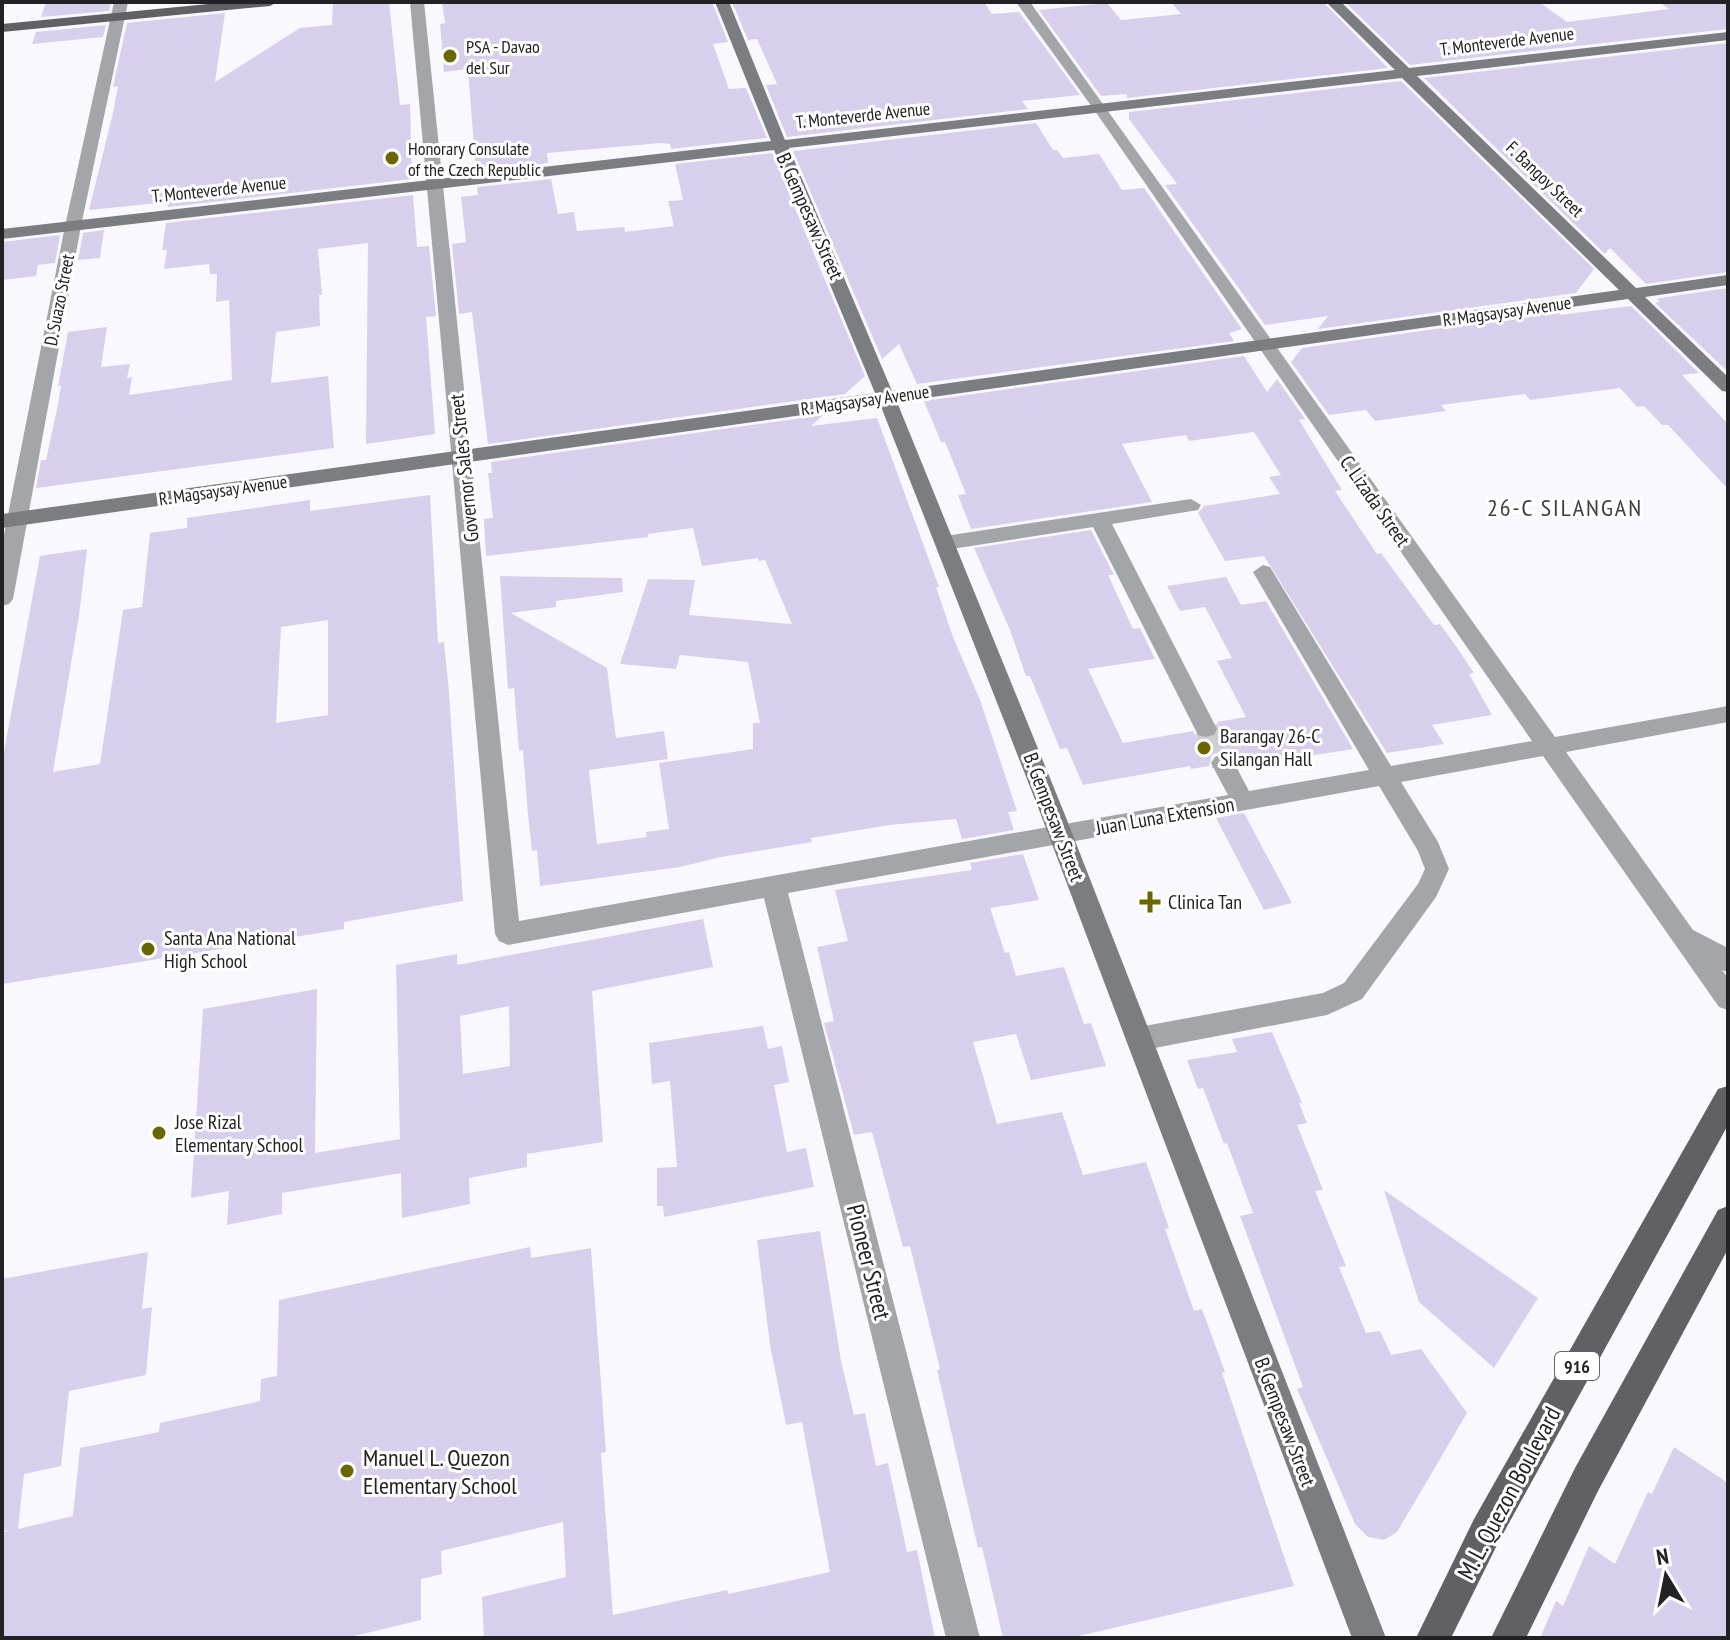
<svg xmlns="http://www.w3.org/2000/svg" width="1730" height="1640" font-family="'PT Sans Narrow',sans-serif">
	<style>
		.building { fill: #d8cfed; fill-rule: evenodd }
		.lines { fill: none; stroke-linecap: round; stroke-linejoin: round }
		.street-tunnel { stroke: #cecdd2; stroke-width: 24; stroke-dasharray: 24 12; stroke-linecap: butt }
		.street { fill: #a4a5a8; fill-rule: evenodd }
		.secondary { fill: #7c7d80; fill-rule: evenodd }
		.primary { fill: #606065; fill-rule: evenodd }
		.poi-dot { fill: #6a6600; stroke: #fff; stroke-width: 3 }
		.labels { text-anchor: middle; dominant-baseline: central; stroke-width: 6; stroke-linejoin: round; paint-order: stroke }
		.far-street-label { font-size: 18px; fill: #222224; stroke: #fff }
		.far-poi-label { font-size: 18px; fill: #222224; stroke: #fff; text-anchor: start }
		.shield { fill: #fff; stroke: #646466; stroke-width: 2 }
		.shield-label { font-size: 18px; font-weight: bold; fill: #222224 }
		.street-label { font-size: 20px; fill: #222224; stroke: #fff }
		.poi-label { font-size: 20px; fill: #222224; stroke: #fff; text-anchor: start }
		.quarter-label { font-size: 24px; letter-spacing: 2px; fill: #3d3c41; stroke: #fff }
		.near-street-label { font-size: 24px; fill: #222224; stroke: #fff }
		.near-poi-label { font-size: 24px; fill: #222224; stroke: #fff; text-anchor: start }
	</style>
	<rect width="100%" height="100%" fill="#f9f8fe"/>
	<path class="building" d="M46,2H111L109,11L41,17Z
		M333,2H389L400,105L410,104L412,179L168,207L169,202L89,210L113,113L118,86L113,87L127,23L225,13L215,82L300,28L332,25Z
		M442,2H712L728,42L713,44L729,89L746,88L767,138L671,149L670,144L661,143L547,153L548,163L476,172L468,69L444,72L440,24L445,23Z
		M732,2H984L992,14L1019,12L1080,95L1022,101L1028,109L787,137L766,85L777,84L757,39L748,40Z
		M1171,2H1323L1388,68L1127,98V94L1101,96L1039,10L1107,3L1121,20L1181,14Z
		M1345,2H1539L1567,22L1669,9L1659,2H1728V29L1410,65Z
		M106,25L103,37L32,44L36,32Z
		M1728,43V272L1646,284L1610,248L1605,254L1424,78Z
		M1401,81L1594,269L1576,293L1318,329L1328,316L1265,325L1165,185L1177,184L1129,119V112Z
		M1036,123L1053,150H1057L1063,158L1099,154L1122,190L1144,188L1242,329L1229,333L1234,341L917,384L899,344L882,359L793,151Z
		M772,153L865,376L845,394L488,444L472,312L459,314L452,244L466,242L461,197L478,195L477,187L551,179L558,214L574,212L577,231L624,227L625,232L674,226L668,201L683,200L675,164Z
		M413,195L417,247L429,246L436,316L426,317L435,434L366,444L368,243L318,249L322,295H319L320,326L276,332L271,383L328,376L334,448L36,488L41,460H46L58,404L61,385L58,386L68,332L107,327L101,367L130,364L127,378L132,377L129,395L232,380L229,300L216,302L217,274H210L209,264L164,269L167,250H162L166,223Z
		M104,230L100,258L78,260L83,233Z
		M60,235L55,263L38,265L36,276L2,280V242Z
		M1728,288V369H1725L1655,303L1660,302L1657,299L1660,298Z
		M1631,306L1699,373L1682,375L1728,424V489L1668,425H1662L1644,406L1637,407L1620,388L1530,400L1525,394L1441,405L1446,411L1375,421L1366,410L1329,415L1291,362L1302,348L1562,311L1559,315Z
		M1244,356L1267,392L1277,379L1305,419L1299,420L1342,490L1335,491L1377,554L1381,553L1434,625L1440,624L1458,649L1474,673L1469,674L1492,715L1432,725L1444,744L1387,753L1264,556L1225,561L1198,513L1204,506L1280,494L1269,477L1281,475L1254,432L1189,441L1186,435L1122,444L1152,502L971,529L958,495L966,494L945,442H941L924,401Z
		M823,415L811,426L877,418L939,587H936L953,637L980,700L1017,811L1008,812L1014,830L962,839L956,819L889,825L811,838L812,842L721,857L680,867L540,886L537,850L532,851L528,815L523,750L519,751L514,688L508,689L500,576L622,578L623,592L556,601V607L511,613L607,668L616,738L664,731L668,759L589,770L597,844L647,837L646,832L669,829L659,763L753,749V723H760L748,662L680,655L676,669L620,664L648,579L695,580L689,615L792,624L765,560L759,561L758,558L702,566L693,528L648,534V537L486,556L484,519L493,518L488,473H492L491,462Z
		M430,495L438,643L444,642L449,693L463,901L344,922V929L2,984V763L40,556L87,549L79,616L53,772L100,764L123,610L142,607L150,533L187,528V518L310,500V511ZM328,620V715L276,723L281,627Z
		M1091,530L1114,575H1108L1133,629L1140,628L1155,659L1088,669L1123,743L1193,731L1197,738L1207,740L1217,736L1220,730L1217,722L1246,717L1217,661L1232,658L1205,607L1180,611L1167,586L1226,577L1241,605L1266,601L1353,749L1240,767L1234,756L1222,751L1212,755L1209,766L1191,769L1190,766L1083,785L1067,748L1060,749L1030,676H1026L1010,630L974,548Z
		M1244,813L1292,903L1264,910L1216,818Z
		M1023,854L1039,900L990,908L1005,953L1009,952L1016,976L1064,967L1084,1024L1091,1023L1106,1066L1031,1080L1016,1034L973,1042L997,1124L1062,1112L1083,1175L1146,1162L1169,1228L1165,1229L1194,1311L1202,1309L1225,1372L1222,1373L1294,1586L1070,1638H1003L982,1547L978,1548L937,1370L940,1369L910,1246L903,1247L872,1132L854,1135L824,1023L834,1021L817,947L848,941L835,890L972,870L970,863Z
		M703,919L713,967L592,991L603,1142L527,1154V1167L469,1178L470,1204L402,1218L401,1173L282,1193V1214L227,1225L229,1191L191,1198L203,1009L317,989L315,1153L400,1139L396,965L457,954V965ZM509,1006L510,1066L463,1074L460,1016Z
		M763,1026L768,1049L782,1046L789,1082L774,1085L787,1152L806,1148L814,1187L664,1217L663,1206H657V1168L677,1167L670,1081L652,1084L649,1043Z
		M1272,1032L1302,1103H1299L1307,1123L1297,1125L1323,1190L1315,1191L1346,1266L1339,1267L1366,1333L1380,1331L1391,1355L1421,1349L1467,1413L1397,1532L1384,1540L1368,1537L1355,1524L1297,1389L1303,1387L1240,1216L1253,1213L1227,1143L1224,1144L1203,1088L1198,1089L1187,1060L1237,1052L1232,1039Z
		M1384,1190L1538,1298L1494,1368L1419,1302Z
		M820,1231L841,1361L854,1415L865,1413L876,1466L888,1463L907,1552L917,1550L935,1638H484L482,1597L566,1577L563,1522L441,1551L442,1574L421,1579V1620L346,1638H2V1532L9,1531L2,1530V1279L148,1252L142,1309L152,1307L146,1375L69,1391L61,1466L24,1474L18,1529L73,1516L80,1448L159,1432L160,1423L260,1401L261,1379L277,1376L279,1300L530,1247L531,1258L591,1248L606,1452L601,1453L613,1615L727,1590L728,1594L830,1572L802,1422L786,1425L770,1345L757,1240Z
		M1674,1447L1728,1483V1638H1540L1556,1601L1563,1606L1589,1546L1615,1564L1648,1492L1652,1494Z"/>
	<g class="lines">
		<path class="street-tunnel" d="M1206,729L1223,763"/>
		<path class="street" d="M114,2H128L81,226L13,599L9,604L2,606V545L65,226Z
			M410,2H424L519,921L1228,795L1211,763L1215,757L1223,754L1231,757L1249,791L1369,770L1253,572L1263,565L1270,567L1391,766L1532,741L1095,111L1016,2H1030L1555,737L1728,706V722L1566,752L1693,930L1728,948V972L1722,970L1728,978V1010L1719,1007L1543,756L1401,782L1438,842L1449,869L1436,897L1362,999L1327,1015L1139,1051L1129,1047L1126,1039L1129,1031L1139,1027L1323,993L1344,983L1418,884L1425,869L1418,851L1379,786L788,893L980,1638H946L764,898L508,945L499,941L495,934Z
			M1191,499L1201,505L1198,510L1112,524L1217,729L1214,735L1206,737L1198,735L1195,729L1093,527L945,550L935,543L945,536Z"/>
		<path class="secondary" d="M715,2H729L785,140L1395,70L1326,2H1341L1409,68L1728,32V40L1417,76L1636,288L1728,275V285L1645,297L1728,377V392L1722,391L1628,299L897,402L1065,815L1386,1638H1352L1041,815L880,404L2,528V514L875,393L774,150L2,239V229L771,141ZM1402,78L1619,290L892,391L789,148Z"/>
		<path class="primary" d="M229,2H277L270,6L2,32V24Z
			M1728,1086V1125L1498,1543L1451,1638H1416L1474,1519L1718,1089Z
			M1728,1206V1249L1598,1491L1526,1638H1491L1575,1468L1718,1210Z"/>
	</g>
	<g class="poi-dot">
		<circle cx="450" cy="56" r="8"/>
		<circle cx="392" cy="158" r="8"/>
		<circle cx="1204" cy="748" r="8"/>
		<path d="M1146 890h8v8h8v8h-8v8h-8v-8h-8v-8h8z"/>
		<circle cx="148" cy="949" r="8"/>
		<circle cx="159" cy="1133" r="8"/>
		<circle cx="347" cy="1471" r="8"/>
	</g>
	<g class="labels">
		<g class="far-street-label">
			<text transform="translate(1507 41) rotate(-7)">T. Monteverde Avenue</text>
			<text transform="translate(863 115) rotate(-6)">T. Monteverde Avenue</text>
			<text transform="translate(1545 179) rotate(44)">F. Bangoy Street</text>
			<text transform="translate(219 189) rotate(-6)">T. Monteverde Avenue</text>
			<text transform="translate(59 300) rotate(-79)">D. Suazo Street</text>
			<text transform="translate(1507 311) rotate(-8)">R. Magsaysay Avenue</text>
			<text transform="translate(865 400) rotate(-8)">R. Magsaysay Avenue</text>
			<text transform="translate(223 490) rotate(-8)">R. Magsaysay Avenue</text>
		</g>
		<g class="far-poi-label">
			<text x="466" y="46">PSA - Davao<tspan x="466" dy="21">del Sur</tspan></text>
			<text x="408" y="148">Honorary Consulate<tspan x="408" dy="21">of the Czech Republic</tspan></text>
		</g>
		<rect class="shield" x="1555" y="1352" width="44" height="28" rx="6"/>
		<g class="shield-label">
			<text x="1577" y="1366">916</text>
		</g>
		<g class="street-label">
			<text transform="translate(810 216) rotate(66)">B. Gempesaw Street</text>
			<text transform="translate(464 468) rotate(-96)">Governor Sales Street</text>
			<text transform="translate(1375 501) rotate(55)">C. Lizada Street</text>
			<text transform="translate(1165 816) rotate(-10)">Juan Luna Extension</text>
			<text transform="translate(1054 817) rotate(69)">B. Gempesaw Street</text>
			<text transform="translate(1285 1422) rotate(69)">B. Gempesaw Street</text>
		</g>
		<g class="poi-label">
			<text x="1220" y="736">Barangay 26-C<tspan x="1220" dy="23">Silangan Hall</tspan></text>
			<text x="1168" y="902">Clinica Tan</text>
			<text x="164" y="938">Santa Ana National<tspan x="164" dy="23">High School</tspan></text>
			<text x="175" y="1122">Jose Rizal<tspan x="175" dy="23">Elementary School</tspan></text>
		</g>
		<g class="quarter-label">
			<text x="1565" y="507">26-C SILANGAN</text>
		</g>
		<g class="near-street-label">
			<text transform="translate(869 1262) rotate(76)">Pioneer Street</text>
			<text transform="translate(1509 1493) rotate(-62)">M. L. Quezon Boulevard</text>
		</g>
		<g class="near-poi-label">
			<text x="363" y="1457">Manuel L. Quezon<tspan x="363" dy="28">Elementary School</tspan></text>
		</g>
	</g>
	<rect width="1730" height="1640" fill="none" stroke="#222224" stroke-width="8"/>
	<g transform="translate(1666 1576) rotate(350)" stroke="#ffffff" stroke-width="6" paint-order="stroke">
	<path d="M0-6L14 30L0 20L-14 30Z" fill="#222224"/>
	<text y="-12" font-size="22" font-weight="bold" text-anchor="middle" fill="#222224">N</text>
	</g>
</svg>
